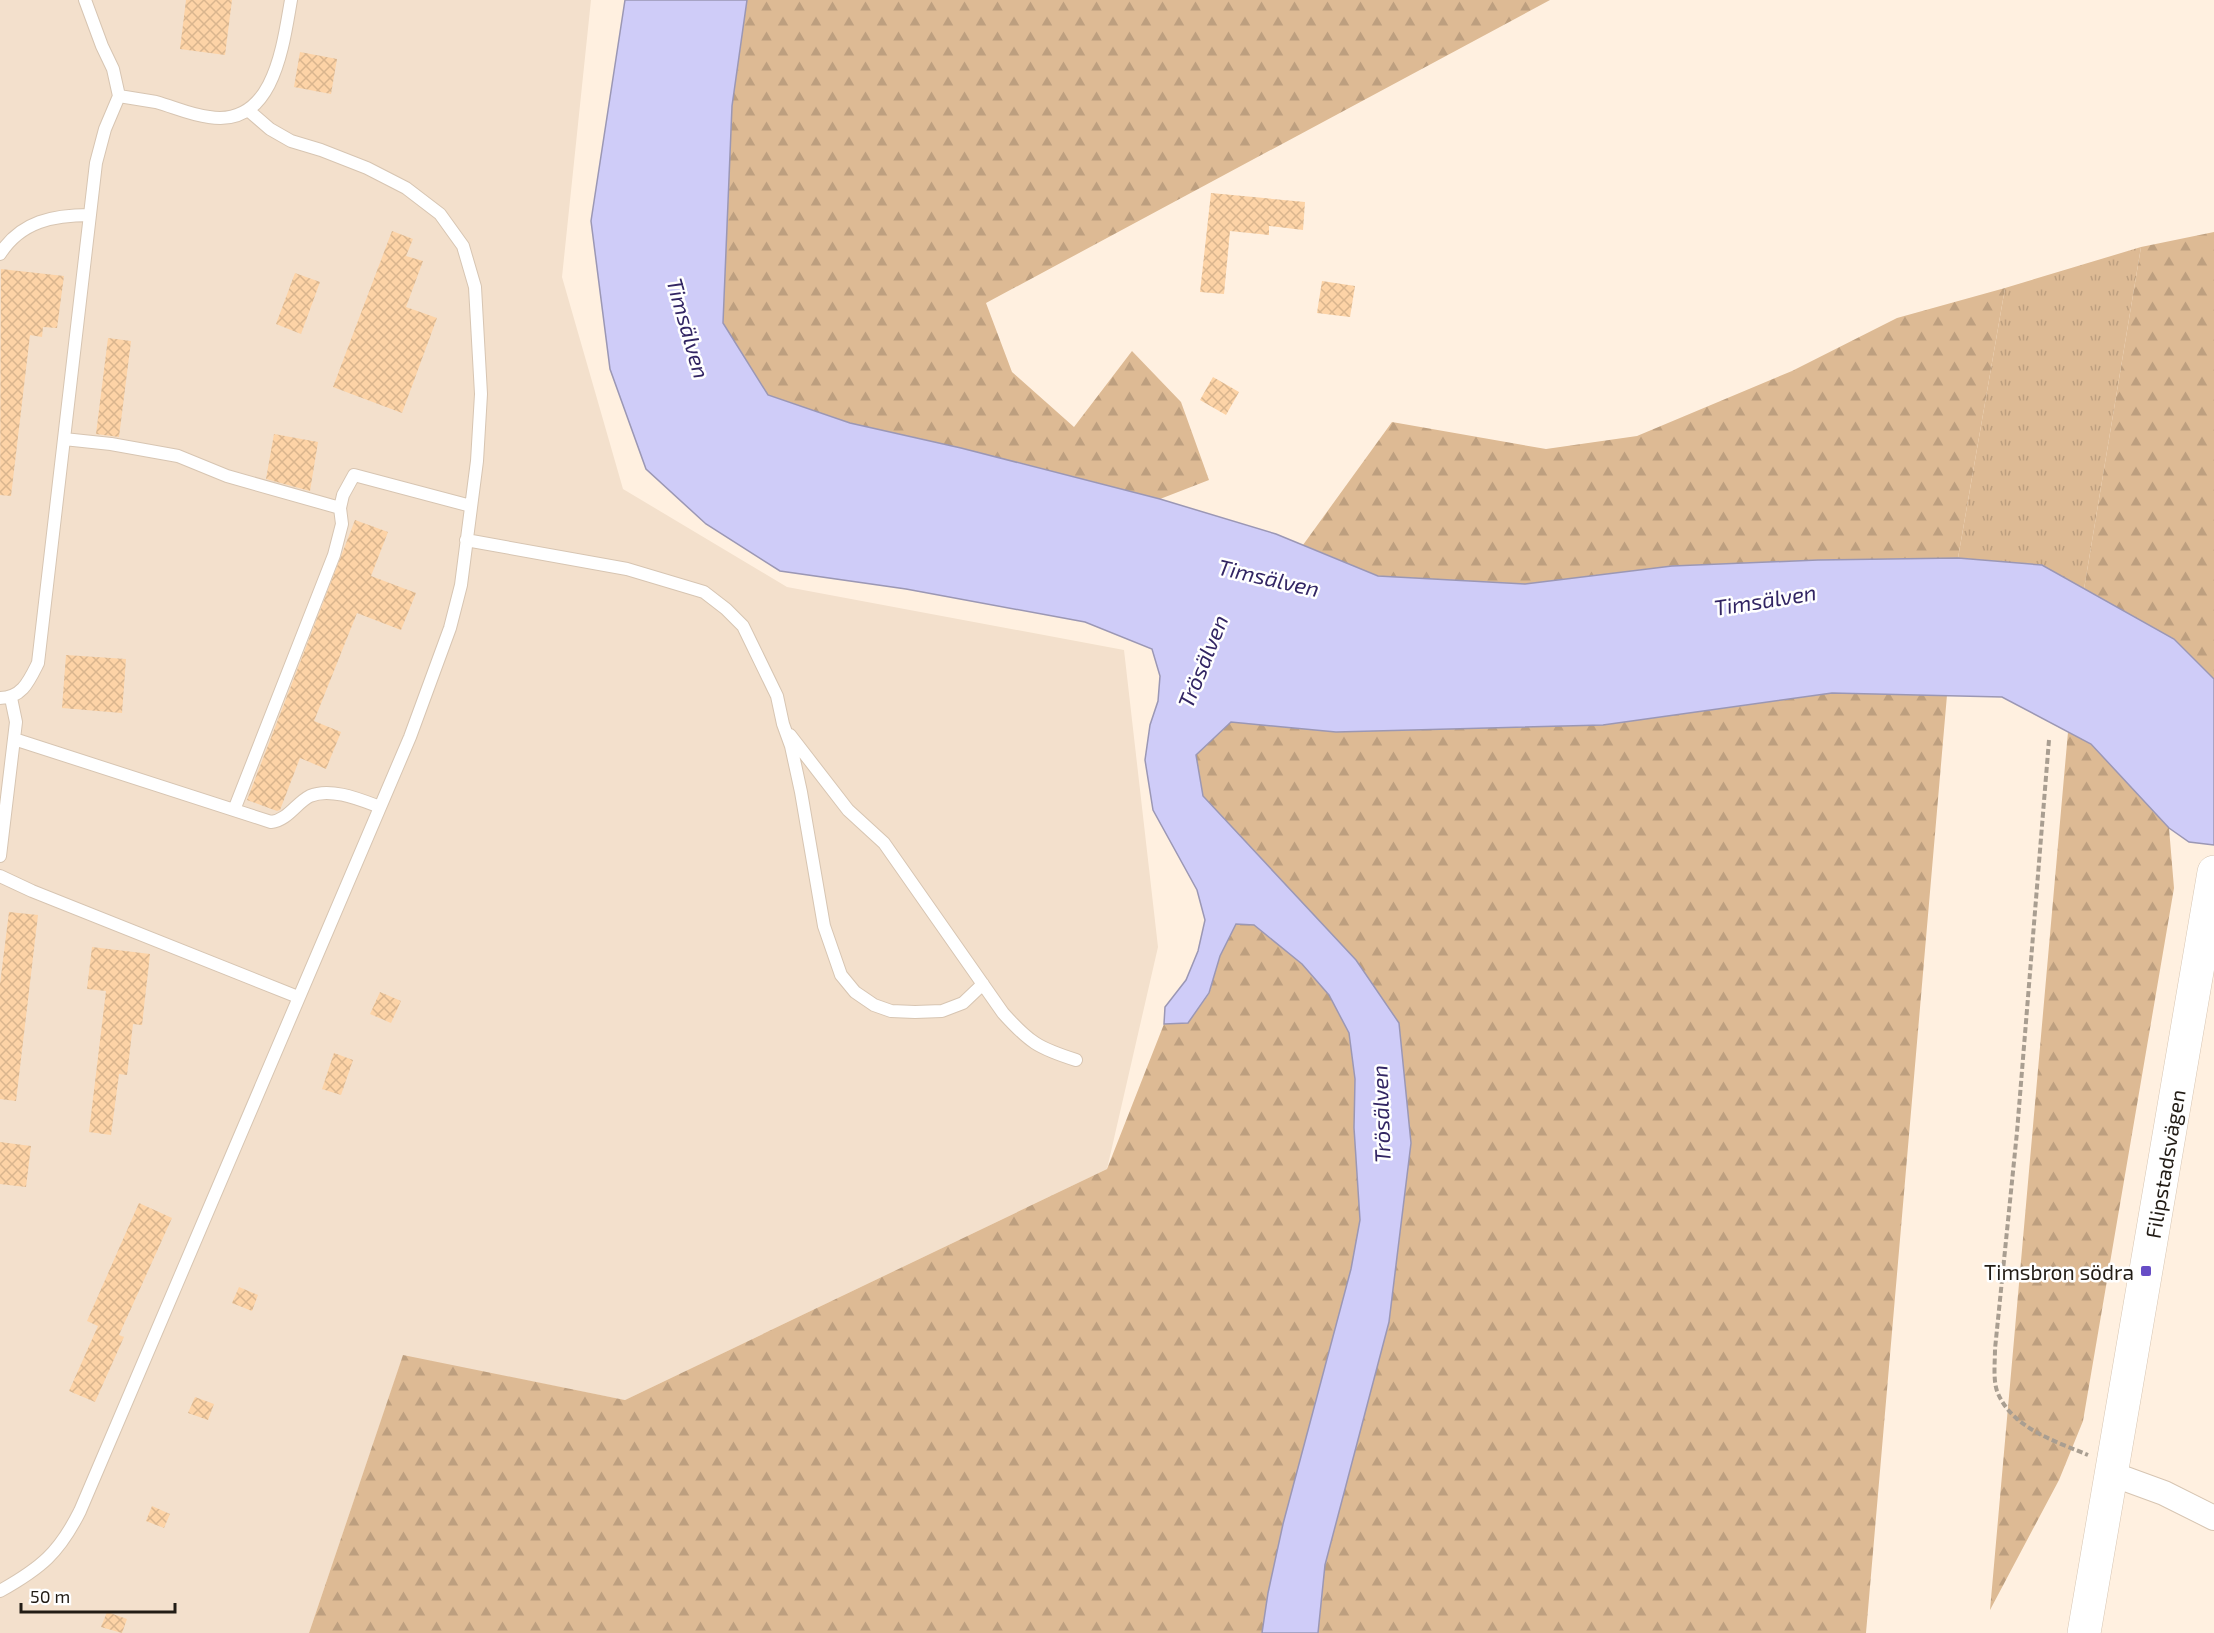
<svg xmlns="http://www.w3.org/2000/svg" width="2214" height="1633" font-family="'Exo 2',sans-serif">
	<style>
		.built { fill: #f3e0cc }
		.grass { fill: url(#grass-tufts) }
		.forest { fill: url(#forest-firs) }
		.water { fill: #cfccf8; stroke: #9b97b4; stroke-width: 1.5 }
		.building { fill: url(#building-cross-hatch) }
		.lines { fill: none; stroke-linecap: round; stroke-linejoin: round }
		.service-casing { stroke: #d7c5b2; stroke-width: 14 }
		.minor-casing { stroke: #d7c5b2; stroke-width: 26 }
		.secondary-casing { stroke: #d7c5b2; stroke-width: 34 }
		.path { stroke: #a99e91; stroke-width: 4; stroke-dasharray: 6 3; stroke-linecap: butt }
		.service { stroke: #fff; stroke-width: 12 }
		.minor { stroke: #fff; stroke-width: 24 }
		.secondary { stroke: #fff; stroke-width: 33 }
		.poi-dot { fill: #674dc6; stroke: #fff; stroke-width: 2 }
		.labels { text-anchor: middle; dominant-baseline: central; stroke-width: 5; stroke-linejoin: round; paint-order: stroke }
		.street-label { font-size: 21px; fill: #221c15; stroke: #fff }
		.poi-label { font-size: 21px; fill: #221c15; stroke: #fff; text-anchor: end }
		.water-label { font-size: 22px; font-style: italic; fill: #322563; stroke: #fff }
	</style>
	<defs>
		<pattern id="grass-tufts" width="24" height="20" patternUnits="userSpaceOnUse" patternTransform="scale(1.5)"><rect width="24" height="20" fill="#ddba94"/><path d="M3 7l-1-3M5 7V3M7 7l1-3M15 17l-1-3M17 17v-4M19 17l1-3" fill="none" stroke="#bd9f7f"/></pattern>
		<pattern id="forest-firs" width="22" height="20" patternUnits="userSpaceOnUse" patternTransform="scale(1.5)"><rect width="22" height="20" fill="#ddba94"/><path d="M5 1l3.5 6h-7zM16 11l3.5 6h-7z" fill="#bd9f7f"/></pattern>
		<pattern id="building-cross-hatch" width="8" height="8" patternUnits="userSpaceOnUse" patternTransform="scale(1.5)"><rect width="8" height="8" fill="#fdd3a6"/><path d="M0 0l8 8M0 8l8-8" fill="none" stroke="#d9b58e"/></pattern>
	</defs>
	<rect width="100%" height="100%" fill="#fff0e0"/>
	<path class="built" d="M0,0H591L562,277L623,489L787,587L1124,650L1158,947L1107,1169L625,1400L403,1356L309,1633H0Z"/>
	<path class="grass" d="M2141,247L2084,589L2042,565L1958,558L2005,288Z"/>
	<path class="forest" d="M747,0H1550L986,303L1012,372L1074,427L1132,351L1181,402L1209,480L1160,499L961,448L850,423L768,395L723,323L732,106Z
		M2214,232V679L2174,639L2084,589L2141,247Z
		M2005,288L1958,558L1818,560L1672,566L1525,584L1378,576L1303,545L1392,422L1546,449L1637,436L1792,371L1897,318Z
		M1832,693L1947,695L1866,1633H1318L1325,1565L1389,1322L1411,1143L1399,1023L1356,960L1203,796L1196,755L1231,722L1336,732L1603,725Z
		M2068,732L2091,743L2169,828L2174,888L2083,1421L2059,1480L1990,1610Z
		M1236,924L1254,925L1302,964L1329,995L1349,1033L1355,1079L1354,1128L1360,1220L1351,1269L1283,1524L1268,1593L1262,1633H309L403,1355L625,1400L1107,1169L1164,1024L1188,1023L1209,994L1220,956Z"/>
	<path class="water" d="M625,0H747L732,106L723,323L768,395L850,423L961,448L1160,499L1276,534L1378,576L1525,584L1672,566L1818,560L1958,558L2042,565L2174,639L2214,679V845L2189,842L2169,828L2091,744L2002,697L1832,693L1603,725L1336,732L1231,722L1196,755L1203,796L1356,960L1399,1023L1411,1143L1389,1322L1325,1565L1318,1633H1262L1268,1593L1283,1524L1351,1269L1360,1220L1354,1128L1355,1079L1349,1033L1329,995L1302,964L1254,925L1236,924L1220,956L1209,993L1188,1023L1164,1024L1165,1007L1186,980L1198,951L1205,920L1197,890L1153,810L1145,760L1150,725L1158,701L1160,676L1152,649L1085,622L906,589L780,571L706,524L646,469L610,369L591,221Z"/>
	<path class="building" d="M186,0H232L225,55L180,49Z
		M300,52L337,59L331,94L294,87Z
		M1211,193L1305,202L1303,230L1269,226V235L1230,231L1224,294L1200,292Z
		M392,231L413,239L406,256L423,261L406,307L437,318L402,413L333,387Z
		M1,269L64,276L57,328L43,327L42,337L30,335L11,496L0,495Z
		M295,273L320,282L301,334L276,324Z
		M1322,281L1355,286L1350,317L1317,313Z
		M108,338L131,341L119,437L96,434Z
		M1213,377L1239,392L1226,415L1200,400Z
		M274,434L318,442L310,491L266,479Z
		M355,520L388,532L371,576L416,593L401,630L357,613L314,721L341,732L326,769L300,758L280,810L277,811L247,800Z
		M66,655L126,659L122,713L62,708Z
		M9,912L38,915L16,1101L0,1099V984Z
		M92,947L150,954L142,1025L133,1024L127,1075L119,1074L111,1135L89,1132L106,991L87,989Z
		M380,992L401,1001L391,1023L370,1014Z
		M334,1053L353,1060L341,1095L322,1089Z
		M0,1142L31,1146L26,1187L0,1184Z
		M139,1203L172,1218L119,1335L124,1337L95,1402L69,1391L98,1326L87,1321Z
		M239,1287L258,1295L252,1311L232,1303Z
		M195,1397L214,1404L208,1420L188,1413Z
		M152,1506L170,1514L164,1528L146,1521Z
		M107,1612L127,1619L122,1633L101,1627Z"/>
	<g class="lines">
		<defs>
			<path id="service" d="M119,96C132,98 144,100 156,102C174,107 191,115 209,117C274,128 283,45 291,0
				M0,254C21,221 54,215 90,215
				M64,439L111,444L178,456L227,476L340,508
				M466,540L627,569L704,592L726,609L743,626L777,696L783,724L791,746L801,792L824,926L841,975L855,992L874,1005L891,1011L915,1012L942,1011L963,1003L983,984
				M0,698C22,698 29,681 38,663L96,163L105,129L119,96L113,69L102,46L85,0
				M790,735L848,810L884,843L1003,1013C1029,1042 1038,1048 1076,1060
				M14,739L271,822C288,820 296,803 310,796C331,787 361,800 380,807
				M234,810L334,555L342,524L340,508L343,495L354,475L471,506
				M0,856L16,722L11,698
				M0,876L32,891L298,997
				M0,1591C41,1568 59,1553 80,1511L410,737L450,628L461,585L477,461L481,394L475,287L463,246L440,214L406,188L367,168L321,150L291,141L270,129L248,110"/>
			<path id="minor" d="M2112,1474L2164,1493L2214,1518"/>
			<g id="secondary">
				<path id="s1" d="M2084,1633L2214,872"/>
			</g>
		</defs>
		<use href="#service" class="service-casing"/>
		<use href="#minor" class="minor-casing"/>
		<use href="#secondary" class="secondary-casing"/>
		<path class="path" d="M2049,740L2017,1132L1995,1349C1995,1362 1993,1379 1997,1391C2011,1428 2055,1441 2088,1455"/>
		<use href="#service" class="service"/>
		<use href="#minor" class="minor"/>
		<use href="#secondary" class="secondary"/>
	</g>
	<rect class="poi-dot" x="2140" y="1265" width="12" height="12" rx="3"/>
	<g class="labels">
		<g class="street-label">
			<text stroke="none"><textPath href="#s1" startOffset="476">Filipstadsvägen</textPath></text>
		</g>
		<g class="poi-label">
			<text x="2134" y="1271">Timsbron södra</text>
		</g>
		<g class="water-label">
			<text transform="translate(689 328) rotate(74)">Timsälven</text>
			<text transform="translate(1269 577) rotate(13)">Timsälven</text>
			<text transform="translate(1765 599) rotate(-9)">Timsälven</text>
			<text transform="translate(1202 661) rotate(-68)">Trösälven</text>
			<text transform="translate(1380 1114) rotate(-92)">Trösälven</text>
		</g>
	</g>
	<path d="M21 1603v9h154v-9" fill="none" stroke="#221c15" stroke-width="3"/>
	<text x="30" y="1603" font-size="18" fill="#221c15" stroke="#ffffff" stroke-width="4.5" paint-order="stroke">50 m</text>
</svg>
